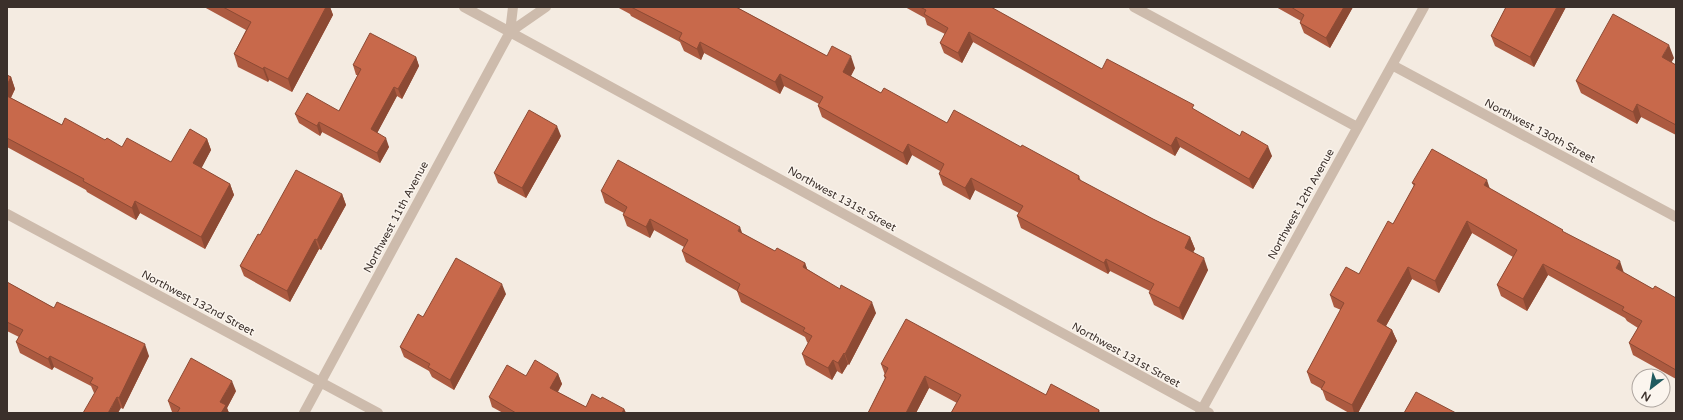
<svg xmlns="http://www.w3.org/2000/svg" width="1683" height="420" font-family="'Varela Round',sans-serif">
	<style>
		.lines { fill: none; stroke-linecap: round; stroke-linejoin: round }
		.minor { stroke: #cdbbac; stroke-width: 10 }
		.wall { fill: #ac5a40 }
		.shaded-wall { fill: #8c4a34 }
		.building { fill: #c8694b; stroke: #8c4a34 }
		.labels { text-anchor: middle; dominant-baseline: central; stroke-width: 3; stroke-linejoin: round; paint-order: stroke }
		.street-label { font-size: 11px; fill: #3b302b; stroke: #fbf5ee }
	</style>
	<rect width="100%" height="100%" fill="#f4ebe1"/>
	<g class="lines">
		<path class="minor" d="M464,7L1209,413
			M1134,7L1357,127
			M510,32L546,7
			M1392,65L1676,217
			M7,214L378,413
			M304,413L510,32L513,7
			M1200,413L1424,7"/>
	</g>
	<path class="wall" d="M204,7H330L333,15L292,92L269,80L268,82L238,67L234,54L246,30Z
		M617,7H736L827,56L855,68L851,76L881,93L947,123L1021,147L1079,176L1081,181L1153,219L1190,237L1195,249L1193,252L1208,270L1183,320L1154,305L1149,293L1150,291L1110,271L1108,274L1021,228L1017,216L1019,213L975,190L970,200L943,185L939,174L940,171L912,155L907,165L822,117L818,106L819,104L784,86L780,94L704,53L701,60L684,51L680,42L631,16L630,14Z
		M905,7H992V8L1102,69L1195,110L1272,156L1253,189L1180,147L1175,156L973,42L962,63L944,53L940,43L945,34L927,25L925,18Z
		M1276,7H1353L1330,48L1304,33L1300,23L1301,21Z
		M1506,7H1566L1534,67L1495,46L1491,36Z
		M416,57L419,66L402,99L397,96L377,133L389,147L380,163L322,132L320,136L299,123L295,114L339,111L358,75H356L353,65Z
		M1674,58L1671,62L1676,65V135L1641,117L1637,124L1581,93L1576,81Z
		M7,75L11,77L15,89L11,98L62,125L122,147L171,162L207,139L211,150L201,168L230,184L234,195L205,249L140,213L136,220L87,192L86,190L7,147Z
		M561,136L526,198L498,183L494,173Z
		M1412,183L1489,188L1563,232L1624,273L1653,289L1676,298V379L1633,355L1629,343L1638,328L1627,321L1625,318L1548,275L1527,311L1501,296L1497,285L1513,257L1472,233L1439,293L1412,279L1386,326L1392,330L1397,341L1358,413H1349L1326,400L1322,389L1311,383L1307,372L1341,310L1334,307L1330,295L1359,274L1393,224L1414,186Z
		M601,191L743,234L775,251L805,263L807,269L876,313L849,365L848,364L842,374L837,371L832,380L806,365L802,354L808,343L807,342L805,337L741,302L737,291L686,262L682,251L684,247L654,230L650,238L627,226L623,215L624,213L605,203Z
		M342,194L346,205L321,250L319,249L290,302L244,276L240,266L260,235Z
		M7,282L54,308L149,356L123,409L94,393L91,386L54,367L52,370L20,353L16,342L19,337L7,331Z
		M506,294L454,390L432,377L429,371L404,357L400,347L423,317Z
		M881,364L1046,395L1099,410L1100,413H951L957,403L929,388L916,413H868L885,379L884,376L885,375Z
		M558,374L562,384L558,392L586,407L624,409L626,413H503L492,407L489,397L526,376Z
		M236,391L227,408L229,413H175L172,412L168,401Z"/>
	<path class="shaded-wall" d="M326,7H330L333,15L292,92L288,79Z
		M1344,7H1353L1330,48L1326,38Z
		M1557,7H1566L1534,67L1530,57Z
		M969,32L973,42L962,63L958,53Z
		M700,42L704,53L701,60L697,49Z
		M1669,45L1674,58L1667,70L1662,57Z
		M851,56L855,68L847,83L843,72Z
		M416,57L419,66L402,99L398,89Z
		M264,67L269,80L268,82L263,69Z
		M780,74L784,86L780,94L775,82Z
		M11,77L15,89L7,105V85Z
		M394,87L397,96L374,139L371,129Z
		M1637,104L1641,117L1637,124L1633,112Z
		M319,122L322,132L320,136L317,126Z
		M557,126L561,136L526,198L522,188Z
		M1176,137L1180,147L1175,156L1171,146Z
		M386,138L389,147L380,163L377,153Z
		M207,139L211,150L198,175L193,163Z
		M908,144L912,155L907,165L903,153Z
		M1268,146L1272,156L1253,189L1249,179Z
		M971,178L975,190L970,200L965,188Z
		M1487,180L1491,192L1484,185Z
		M230,184L234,195L205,249L201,237Z
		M342,194L346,205L321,250L317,240Z
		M135,201L140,213L136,220L132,208Z
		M650,219L654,230L650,238L646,227Z
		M1467,221L1472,233L1439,293L1435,281Z
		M740,227L744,238L738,231Z
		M1190,237L1195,249L1189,260L1185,248Z
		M315,239L319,249L290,302L287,291Z
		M1204,258L1208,270L1183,320L1179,308Z
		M1106,259L1110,271L1108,274L1104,263Z
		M1620,261L1624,273L1616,268Z
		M805,263L809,274L803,267Z
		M1543,264L1548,275L1527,311L1523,299Z
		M1408,267L1412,279L1382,333L1377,321Z
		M502,284L506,294L454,390L450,380Z
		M872,302L876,313L849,365L845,354Z
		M1392,330L1397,341L1358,413H1354L1352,405Z
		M145,344L149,356L123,409L119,398Z
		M844,353L848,364L842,374L838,363Z
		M50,356L54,367L52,370L48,359Z
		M833,360L837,371L832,380L828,368Z
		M558,374L562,384L554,398L550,388Z
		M925,376L929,388L916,413H906Z
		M232,381L236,391L227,408L229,413H221L220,402Z
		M117,397L121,408L118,413H108Z
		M624,409L626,413H622Z"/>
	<path class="building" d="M223,7H326L288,79L264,67L263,69L234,54L251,22Z
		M631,7H736L827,56L832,46L851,56L843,72L881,93L884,88L947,123L954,110L1021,147L1022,145L1079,176L1078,179L1153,219L1190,237L1185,248L1204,258L1179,308L1149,293L1154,284L1106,259L1104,263L1017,216L1023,206L971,178L965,188L939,174L944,164L908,144L903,153L818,106L823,97L780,74L775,82L700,42L697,49L679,39L682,33Z
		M920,7H991L1102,69L1107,59L1194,105L1192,108L1240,136L1242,131L1268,146L1249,179L1176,137L1171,146L969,32L958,53L940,43L948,28L924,14L926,10Z
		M1291,7H1344L1326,38L1300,23L1304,15Z
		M1506,7H1557L1530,57L1491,36Z
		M1613,14L1669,45L1662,57L1676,65V125L1637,104L1633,112L1576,81Z
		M370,33L416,57L398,89L394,87L371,129L386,138L377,153L319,122L317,126L295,114L307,93L339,111L361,69L353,65Z
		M7,75L11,77L7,85Z
		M7,96L62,125L65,118L105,140L107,138L122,147L127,138L171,162L190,129L207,139L193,163L230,184L201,237L135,201L132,208L83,181L84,179L7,138Z
		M529,110L557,126L522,188L494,173Z
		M1432,149L1487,180L1484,185L1563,230L1562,231L1620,261L1616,268L1653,289L1655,286L1676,298V370L1629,343L1642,321L1622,310L1624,307L1543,264L1523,299L1497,285L1517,250L1467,221L1435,281L1408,267L1377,321L1392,330L1352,405L1321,389L1325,382L1307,372L1344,303L1330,295L1346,267L1359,274L1388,221L1393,224L1415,184L1412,183Z
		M618,160L740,227L738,231L775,251L777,248L805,263L803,267L840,289L841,285L872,302L845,354L844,353L838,363L833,360L828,368L802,354L812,336L803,331L805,328L737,291L740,284L682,251L688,240L650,219L646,227L623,215L627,207L601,191Z
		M296,170L342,194L317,240L315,239L287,291L240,266L258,234L260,235Z
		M456,258L502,284L450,380L428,367L430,364L400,347L418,314L423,317Z
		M7,282L54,308L57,302L145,344L119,398L117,397L108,413H83L98,387L90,383L93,378L50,356L48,359L16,342L23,330L7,322Z
		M906,319L1046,395L1051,384L1099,410L1098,413H951L961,395L925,376L906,413H868L886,377L884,376L888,368L881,364Z
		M191,358L232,381L220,402L226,405L221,413H177L180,408L168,401Z
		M535,360L558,374L550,388L586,407L592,394L601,399L602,397L624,409L622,413H516L489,397L507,365L526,376Z
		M1416,392L1456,413H1404Z"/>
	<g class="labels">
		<g class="street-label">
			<text transform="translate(1540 131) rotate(28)">Northwest 130th Street</text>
			<text transform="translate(842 199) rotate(29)">Northwest 131st Street</text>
			<text transform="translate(1301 204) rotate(-61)">Northwest 12th Avenue</text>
			<text transform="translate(396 217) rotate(-62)">Northwest 11th Avenue</text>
			<text transform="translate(198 303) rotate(28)">Northwest 132nd Street</text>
			<text transform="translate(1126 355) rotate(29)">Northwest 131st Street</text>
		</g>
	</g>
	<rect width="1683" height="420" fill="none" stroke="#3b302b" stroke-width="16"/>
	<g transform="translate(1651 388) rotate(211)"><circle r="19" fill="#fbf5ee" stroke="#aea6a0"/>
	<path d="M0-3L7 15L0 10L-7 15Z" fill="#1f5a5e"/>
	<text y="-6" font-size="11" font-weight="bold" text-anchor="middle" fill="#3b302b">N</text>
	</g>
</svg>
